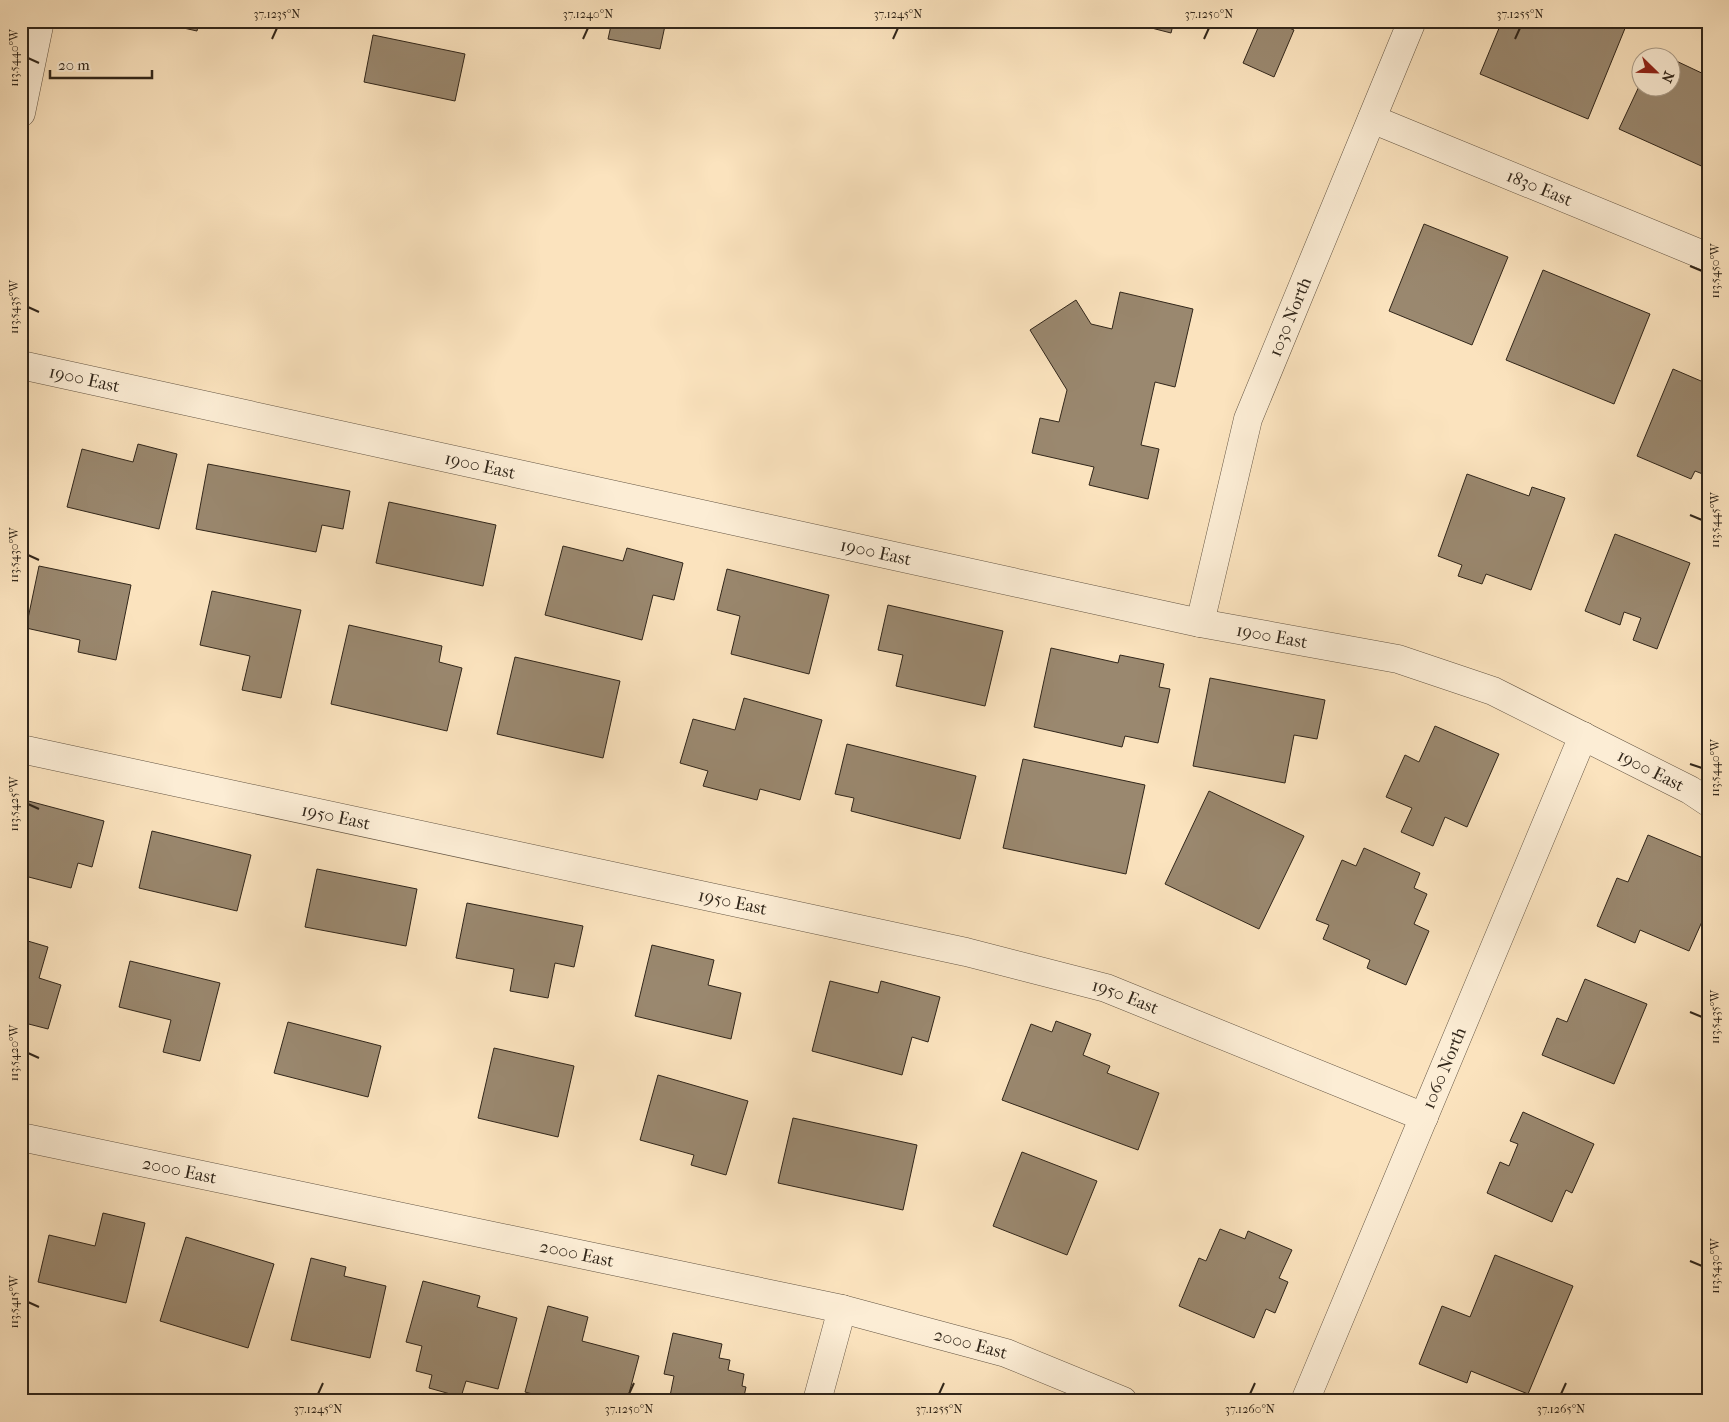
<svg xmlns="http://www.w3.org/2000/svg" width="1729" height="1422" font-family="'IM FELL French Canon',serif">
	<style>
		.building { fill: #9a886f; stroke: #31261a }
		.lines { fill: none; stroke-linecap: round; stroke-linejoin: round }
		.minor-casing { stroke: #645543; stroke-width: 29 }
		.minor { stroke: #fcedd5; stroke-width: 28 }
		.ticks { fill: none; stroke: #31261a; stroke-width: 2 }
		.labels { text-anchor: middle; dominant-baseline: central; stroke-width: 4; stroke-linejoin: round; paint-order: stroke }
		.street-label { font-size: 18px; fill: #31261a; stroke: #fcedd5 }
		.neatline { fill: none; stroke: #31261a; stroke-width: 2 }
		.ticks-label { font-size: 12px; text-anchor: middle; fill: #31261a }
	</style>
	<rect width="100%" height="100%" fill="#fbe3be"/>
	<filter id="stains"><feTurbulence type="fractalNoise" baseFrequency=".004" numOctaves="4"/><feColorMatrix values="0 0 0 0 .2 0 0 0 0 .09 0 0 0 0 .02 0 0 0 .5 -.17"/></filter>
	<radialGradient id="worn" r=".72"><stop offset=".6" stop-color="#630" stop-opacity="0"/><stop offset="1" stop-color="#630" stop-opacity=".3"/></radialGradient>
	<path class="building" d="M152,21H199L197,31Z
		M612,21H666L660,49L608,39Z
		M1133,21H1174L1171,33L1132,23Z
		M1261,21H1273L1294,30L1274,77L1243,63Z
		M1502,21H1628L1588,119L1480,74Z
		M373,35L465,54L455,101L364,82Z
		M1654,52L1667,58H1652Z
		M1672,59L1708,76V169L1619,129L1642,80V88H1672Z
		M1424,224L1508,257L1472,345L1389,311Z
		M1543,270L1650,314L1614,404L1506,360Z
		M1120,292L1193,309L1175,387L1155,382L1141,445L1159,449L1148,499L1089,485L1094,467L1032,453L1040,418L1059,422L1067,390L1030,330L1076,300L1091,324L1112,329Z
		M1673,369L1708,384V476L1695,471L1691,479L1637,456Z
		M138,444L177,454L159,529L67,507L82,449L133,462Z
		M208,464L350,491L343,529L322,525L316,552L196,529Z
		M1467,474L1529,496L1532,487L1565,498L1531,590L1486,574L1482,584L1458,576L1462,565L1438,556Z
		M389,502L496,525L483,586L376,563Z
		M1615,534L1690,563L1657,649L1633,640L1641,618L1624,612L1620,625L1585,611Z
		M563,546L623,561L627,548L683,563L674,600L653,595L642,640L545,615Z
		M39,566L131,585L116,660L78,652L80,640L26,628Z
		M727,569L829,595L809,674L731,654L740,616L717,610Z
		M212,591L301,610L281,698L242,690L250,656L200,645Z
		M888,605L1003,631L985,706L896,686L903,655L878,650Z
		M349,625L442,646L439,662L462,668L447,731L331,704Z
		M1708,625V637L1703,635Z
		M1051,648L1118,663L1120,655L1164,664L1159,687L1170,689L1158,743L1125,736L1122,747L1034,727Z
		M515,657L620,681L603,758L497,734Z
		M1210,678L1325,700L1317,739L1294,735L1285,783L1193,766Z
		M744,698L822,720L800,800L760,789L757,800L703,786L708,771L680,763L693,719L735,730Z
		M1435,726L1499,754L1467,827L1445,817L1433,846L1401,832L1412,808L1386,797L1405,755L1419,762Z
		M847,744L976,776L960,839L851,811L854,798L835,794Z
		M1023,759L1145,785L1126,874L1003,848Z
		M1209,791L1304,836L1259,929L1165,884Z
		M21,799L104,821L92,867L78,863L71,888L21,875Z
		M152,831L251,855L237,911L139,888Z
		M1648,835L1708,860V908L1689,951L1640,930L1635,943L1597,926L1617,878L1628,882Z
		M1364,848L1420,873L1414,888L1427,894L1414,924L1429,931L1406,985L1367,968L1370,960L1323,939L1329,925L1316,920L1342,860L1356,866Z
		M317,869L417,889L406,946L305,927Z
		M467,903L583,926L574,967L555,963L548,998L510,991L514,969L456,958Z
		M21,939L48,947L39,978L61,985L48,1029L21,1022Z
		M652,945L714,960L708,985L741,993L731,1039L635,1016Z
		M130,961L220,983L200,1061L163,1052L171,1020L119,1007Z
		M1585,979L1647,1004L1614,1084L1542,1055L1557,1018L1567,1022Z
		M830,981L878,993L881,981L940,997L928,1042L912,1037L902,1075L812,1051Z
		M1056,1021L1091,1034L1083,1055L1110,1066L1107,1073L1159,1093L1138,1150L1002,1100L1031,1024L1052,1032Z
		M288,1022L381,1046L368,1097L274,1073Z
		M494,1048L574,1066L558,1137L478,1118Z
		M658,1075L748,1101L726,1175L691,1165L694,1155L640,1140Z
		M1523,1112L1594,1144L1572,1193L1566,1190L1552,1222L1487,1193L1500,1162L1509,1166L1518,1144L1510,1141Z
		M793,1118L917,1145L903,1210L778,1183Z
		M1022,1152L1097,1181L1067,1255L993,1226Z
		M103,1213L145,1223L126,1303L38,1282L49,1235L95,1246Z
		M1220,1229L1245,1239L1248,1231L1292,1250L1279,1278L1288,1282L1275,1313L1266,1309L1254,1338L1179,1306L1199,1258L1206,1261Z
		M186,1237L274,1264L248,1348L160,1321Z
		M1495,1255L1573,1286L1528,1394L1471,1371L1467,1383L1419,1364L1442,1306L1470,1317Z
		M311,1258L346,1267L344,1276L386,1286L370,1358L291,1340Z
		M423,1281L480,1296L477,1307L517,1318L498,1389L466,1381L461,1397L429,1388L432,1375L416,1371L422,1346L406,1342Z
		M548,1306L588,1317L582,1341L639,1356L627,1401H559L525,1392Z
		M673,1333L722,1344L719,1358L730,1360L728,1370L744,1374L742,1386L746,1387L743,1401H669L674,1376L664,1374Z"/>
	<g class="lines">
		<defs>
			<g id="minor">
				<path d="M21,113L40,21"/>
				<path id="s1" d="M1372,119L1708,257"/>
				<path id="s2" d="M21,365L1200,623L1398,659L1493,691L1690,790L1708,802"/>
				<path id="s3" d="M1200,623L1248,419L1412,21"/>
				<path id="s4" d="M21,749L966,952L1106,988L1424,1117"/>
				<path id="s5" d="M21,1137L842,1309L1006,1353L1123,1401"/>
				<path d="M817,1401L842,1309"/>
				<path id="s6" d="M1305,1401L1583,736"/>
			</g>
		</defs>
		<use href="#minor" class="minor-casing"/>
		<use href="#minor" class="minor"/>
	</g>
	<path class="ticks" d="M272,39L277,28M583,39L588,28M893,39L898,28M1204,39L1209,28M1515,39L1520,28M28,58L39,63M1690,266L1702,271M28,307L39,312M1690,515L1702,520M28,555L39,560M1690,764L1702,768M28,804L39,809M1690,1012L1702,1017M28,1053L39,1058M1690,1261L1702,1266M28,1302L39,1307M318,1394L323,1383M629,1394L634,1383M939,1394L944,1383M1250,1394L1255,1383M1561,1394L1566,1383"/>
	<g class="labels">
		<g class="street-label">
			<text stroke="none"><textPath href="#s1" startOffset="181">1830 East</textPath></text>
			<text stroke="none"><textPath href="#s3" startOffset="320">1030 North</textPath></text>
			<text stroke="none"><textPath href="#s2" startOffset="65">1900 East</textPath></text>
			<text stroke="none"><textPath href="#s2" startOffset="470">1900 East</textPath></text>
			<text stroke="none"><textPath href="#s2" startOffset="875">1900 East</textPath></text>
			<text stroke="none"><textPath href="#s2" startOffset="1280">1900 East</textPath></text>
			<text stroke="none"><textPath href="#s2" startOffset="1685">1900 East</textPath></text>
			<text stroke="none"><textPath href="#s4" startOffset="322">1950 East</textPath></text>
			<text stroke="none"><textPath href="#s4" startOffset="728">1950 East</textPath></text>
			<text stroke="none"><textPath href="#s4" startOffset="1132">1950 East</textPath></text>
			<text stroke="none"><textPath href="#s6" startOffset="361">1060 North</textPath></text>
			<text stroke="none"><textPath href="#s5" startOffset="162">2000 East</textPath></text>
			<text stroke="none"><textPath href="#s5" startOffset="568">2000 East</textPath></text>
			<text stroke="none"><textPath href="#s5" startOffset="972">2000 East</textPath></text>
		</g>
	</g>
	<rect width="1729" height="1422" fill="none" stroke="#fbe3be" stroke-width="55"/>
	<g transform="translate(1656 72) rotate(113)"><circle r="24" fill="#fcedd5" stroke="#ab9d8a"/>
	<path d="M0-4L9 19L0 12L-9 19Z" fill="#8f2418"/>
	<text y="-8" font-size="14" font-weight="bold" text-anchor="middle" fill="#31261a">N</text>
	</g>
	<path d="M50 70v8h102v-8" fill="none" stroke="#31261a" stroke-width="2.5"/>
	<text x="58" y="70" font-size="15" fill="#31261a" stroke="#fcedd5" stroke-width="4" paint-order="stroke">20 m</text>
	<rect x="28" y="28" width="1674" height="1366" class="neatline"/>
	<g class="ticks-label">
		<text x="277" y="18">37.1235°N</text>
		<text x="588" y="18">37.1240°N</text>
		<text x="898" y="18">37.1245°N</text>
		<text x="1209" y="18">37.1250°N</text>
		<text x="1520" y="18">37.1255°N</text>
		<text transform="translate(14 58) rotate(-90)" y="4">113.5440°W</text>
		<text transform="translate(1715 271) rotate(-90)" y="4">113.5450°W</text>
		<text transform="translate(14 307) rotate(-90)" y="4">113.5435°W</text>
		<text transform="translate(1715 520) rotate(-90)" y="4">113.5445°W</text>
		<text transform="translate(14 555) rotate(-90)" y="4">113.5430°W</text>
		<text transform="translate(1715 768) rotate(-90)" y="4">113.5440°W</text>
		<text transform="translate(14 804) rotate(-90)" y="4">113.5425°W</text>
		<text transform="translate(1715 1017) rotate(-90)" y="4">113.5435°W</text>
		<text transform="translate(14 1053) rotate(-90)" y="4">113.5420°W</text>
		<text transform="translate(1715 1266) rotate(-90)" y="4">113.5430°W</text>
		<text transform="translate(14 1302) rotate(-90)" y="4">113.5415°W</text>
		<text x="318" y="1413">37.1245°N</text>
		<text x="629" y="1413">37.1250°N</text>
		<text x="939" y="1413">37.1255°N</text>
		<text x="1250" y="1413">37.1260°N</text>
		<text x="1561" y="1413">37.1265°N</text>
	</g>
	<rect width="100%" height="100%" filter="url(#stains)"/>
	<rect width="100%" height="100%" fill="url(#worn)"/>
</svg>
